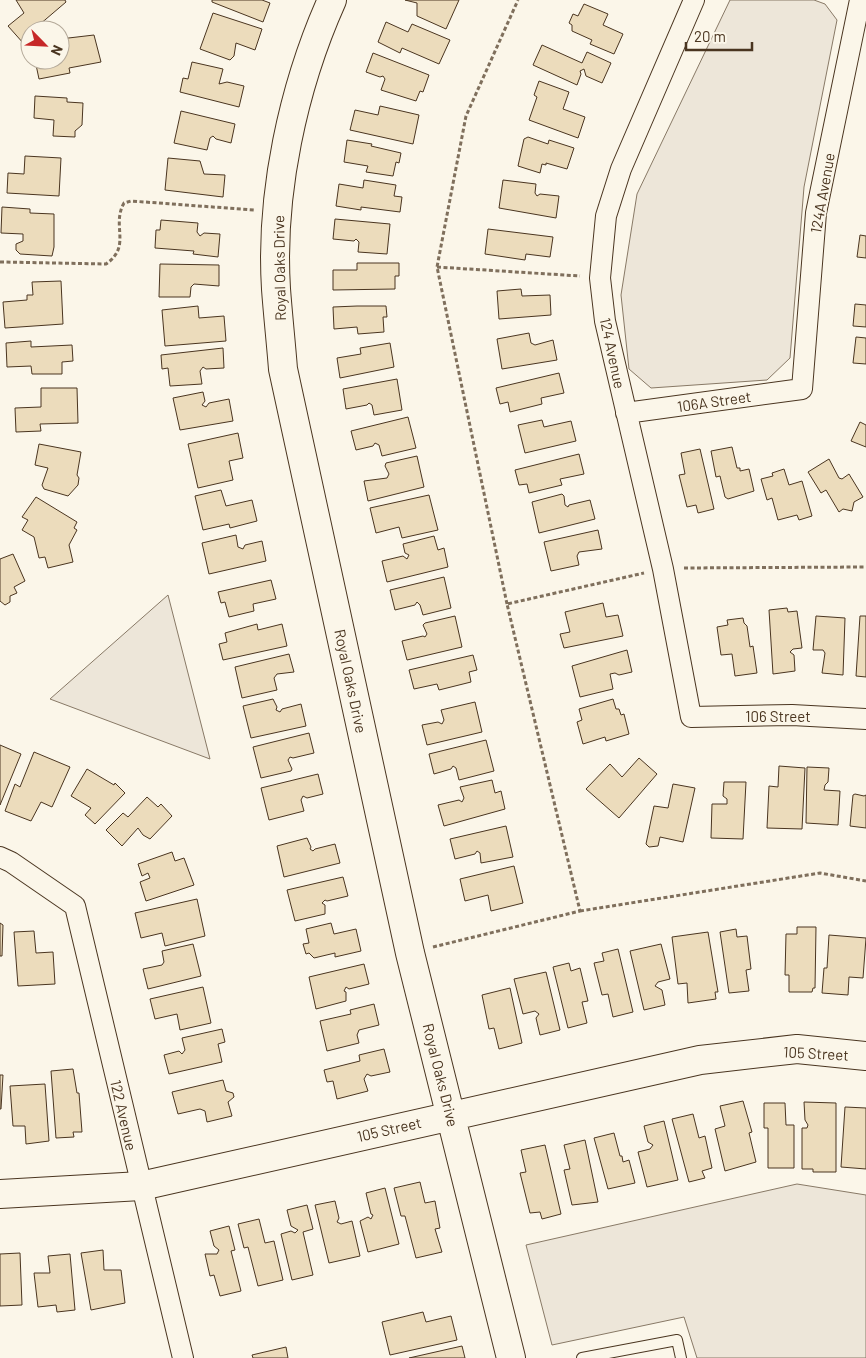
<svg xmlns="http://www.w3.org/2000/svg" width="866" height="1358" font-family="Barlow,sans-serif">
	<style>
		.green { fill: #ede6d9; stroke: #887966 }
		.building { fill: #ecdcbc; stroke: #4a3520 }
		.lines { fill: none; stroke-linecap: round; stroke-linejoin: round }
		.lane-casing { stroke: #4a3520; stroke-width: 12 }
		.street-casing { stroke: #4a3520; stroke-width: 22 }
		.secondary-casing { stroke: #4a3520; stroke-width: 30 }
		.path { stroke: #7f6f5c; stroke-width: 3; stroke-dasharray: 4 2.5; stroke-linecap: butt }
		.lane { stroke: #fbf6e9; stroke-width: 10 }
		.street { stroke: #fbf6e9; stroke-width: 20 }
		.secondary { stroke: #fbf6e9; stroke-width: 28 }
		.labels { text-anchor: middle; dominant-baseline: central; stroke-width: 4; stroke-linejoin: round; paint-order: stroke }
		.street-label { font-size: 15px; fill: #4a3520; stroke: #fbf6e9 }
	</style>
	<rect width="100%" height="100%" fill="#fbf6e9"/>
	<path class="green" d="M730,0H814L825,4L837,20L804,187L790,358L767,380L651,388L629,369L621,295L637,194Z
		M168,595L210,759L50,699Z
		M797,1184L866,1195V1358H697L684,1317L552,1345L526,1245Z"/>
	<path class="building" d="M65,0L66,2L39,25L43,28L30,30V39L24,44L8,26L24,13L16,0Z
		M212,0H262L270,3L263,22L212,2Z
		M405,0H459L446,29L417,16V3Z
		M584,4L608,14L603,25L623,34L614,54L590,44L592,40L572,31V25L569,23L573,14L578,16Z
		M213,13L262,29L255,50L236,43L234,56L230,60L200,49Z
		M386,22L408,32L412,24L450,40L439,64L402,48L400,53L378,42Z
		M94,35L101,62L69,68L70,73L39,79L35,60H60V39Z
		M542,45L582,63L587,52L611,63L602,83L586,76L584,69L580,71L581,74L577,85L533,65Z
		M373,53L429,75L423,92L420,91L416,101L381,90L385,79L383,76L380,77L366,72Z
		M192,62L223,69L219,84L227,82L244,86L239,107L180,92L183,78L188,79Z
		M539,81L569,92L563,109L585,117L578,138L529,120L537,97L534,95Z
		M35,96L67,98V102L83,103L82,125L75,131V137L53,136L54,120L34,118Z
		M380,106L419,115L413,144L350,130L355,110L378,115Z
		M181,111L235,124L231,143L216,139L213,136L210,138L207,150L174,143Z
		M528,137L548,144L549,140L574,148L567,169L546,163V165L542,164L540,173L518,166L524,139Z
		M347,140L372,144L371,146L401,153L399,163L396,162L393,176L366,172L368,166L344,162Z
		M25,156L61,158L59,196L7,193L8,173L24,174Z
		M168,158L200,161L204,174L225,175L223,197L165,190Z
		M364,180L396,185L394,196L402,197L400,212L361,207V210L336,206L339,184L363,188Z
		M503,180L536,184L535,193L537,196L540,194L559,196L556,218L499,208Z
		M2,207L30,209V213L54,214V247L52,256L20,254L16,250V244L23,241V234L1,233Z
		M335,219L390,224L387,254L358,252L359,242L356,239L354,241L333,239Z
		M161,220L198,223L197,232L200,236L204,233L220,234L218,257L193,254L194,251L155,248L156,230H160Z
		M488,229L553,237L550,257L526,254L525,260L485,254Z
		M860,235L866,236V258L857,257Z
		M357,263H399V276H395V289L333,290V270H357Z
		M160,264L219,265V286L194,284L191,287L190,297H159Z
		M61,281L63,324L5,328L3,302L27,300V295H33L32,282Z
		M521,289L522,296L550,295L551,315L499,319L497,291Z
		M855,304L866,305V327L853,326Z
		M198,306L199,318L224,316L226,341L165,346L162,310Z
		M357,306H386L387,317H383L384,332L358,334L357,327L334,329L333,307Z
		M529,333L531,343L535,345L553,340L557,360L502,369L497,339Z
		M856,337L866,338V364L853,363Z
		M31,341V347L72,345L73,361L62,362V374H32L31,366L7,367L6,343Z
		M390,343L394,367L340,378L337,358L361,354L360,348Z
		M223,348L224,368L206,369L203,367L200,371L202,384L170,386L168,368L162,369L161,355Z
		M559,373L564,393L541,398L542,404L510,412L508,402L500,404L496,388Z
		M397,379L402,410L374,415L372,405L369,403L367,405L346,409L343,389Z
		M41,388H77L78,423L40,424L41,431L16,432L15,408L41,407Z
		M203,392L205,401L202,405L206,407L209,403L229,399L233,421L180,430L173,398Z
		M408,417L416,448L382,456L379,445L375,443L373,446L356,450L351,431Z
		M542,420L544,427L571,421L576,441L525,453L518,425Z
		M860,422L866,425V447L851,441Z
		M238,433L243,458L229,461L233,480L198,488L188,444Z
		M39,444L81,452L77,475L79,478L78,485L68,496L44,489L42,485L48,468L35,465Z
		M732,447L737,468H740V471L749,469L754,491L728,499L725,497L720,476L716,477L711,451Z
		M700,449L714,509L698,513L696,505L687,507L679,475L685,474L681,453Z
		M579,454L584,474L560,479L562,485L529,493L527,484L519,485L515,470Z
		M417,456L424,487L368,501L364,481L387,478L389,474L385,466L386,463Z
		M829,459L839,478L842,479L849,474L863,497L854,502L852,511L843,509L839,512L826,490L821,493L808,472Z
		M784,469L789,485L802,481L812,516L799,520L797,515L778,520L772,498L767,500L761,479L773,476L772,473Z
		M221,490L226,506L252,500L257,521L230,528L229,524L203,530L195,496Z
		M562,494L564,496L565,505L568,507L569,505L590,500L595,519L539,533L532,502Z
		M429,495L438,530L402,538L399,527L376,533L370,508Z
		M36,497L77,522L74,528L77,530L69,545L73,562L48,568L45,557L39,558L34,537L22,530L28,520L22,517Z
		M598,530L602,549L579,552L577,556L579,565L551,571L544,542Z
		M236,535L238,547L243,549L245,545L262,541L266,561L209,574L202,543Z
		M434,536L438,550L444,548L448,567L387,582L382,561L403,556L407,559L409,555L405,553L403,544Z
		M13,554L25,581L14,587L17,593L10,596V602L5,605L0,601V559Z
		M444,577L451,608L423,615L420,605L417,602L415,605L395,610L390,590Z
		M271,580L276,599L253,604L254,611L229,617L225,602L221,603L218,592Z
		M603,603L606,617L618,615L623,636L564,648L560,634L570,632L565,612Z
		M787,608L788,612L797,611L802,648L793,649L790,652L794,655L795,671L773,674L769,610Z
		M455,616L462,647L407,660L402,641L423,636L425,637L427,634L423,625L425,623Z
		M816,616L845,618L843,675L822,673L825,653L823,650H813Z
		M860,616H866V677L856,676Z
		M743,618L744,623L747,626L750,647L753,646L757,673L735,676L732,654L721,655L717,627L728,625L727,620Z
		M257,624L258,630L282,624L287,646L223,660L219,644L227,642L225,633Z
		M627,650L632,672L619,675L615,673L610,674L613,689L580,697L572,666Z
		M289,654L294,672L277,674L274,678L277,690L242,698L235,667Z
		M473,655L477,670L469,672L471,682L439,690L437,684L414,689L409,670Z
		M273,699L277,707L276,710L280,712L282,709L301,704L306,726L251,738L243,706Z
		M613,699L616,709H619L621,715L624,714L629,734L606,741L605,737L583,744L577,722L582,720L579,709Z
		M475,702L482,732L427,745L422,725L438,722L442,724L444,720L441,710Z
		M309,733L314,753L293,758L290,757L288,760L292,769L291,771L261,778L253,747Z
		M486,740L494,771L459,780L456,768L453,766L451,769L434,774L429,754Z
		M0,745L21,754L0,805Z
		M34,752L70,767L52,807L41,802L31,821L5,811L15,784L20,787Z
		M639,758L657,774L619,818L586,789L610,764L622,777Z
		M779,766L805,768L802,829L767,828L769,786L778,787Z
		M807,767L829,768L828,782L825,785L824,790L840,791L838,825L806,823Z
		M87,769L114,785L115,783L125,793L95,824L85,815L91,808L71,796Z
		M318,774L323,794L307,798L303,796L301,800L304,811L269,820L261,788Z
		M492,780L495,793L501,791L505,809L444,826L438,805L459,800L462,802L464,798L460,787Z
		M724,782H746L743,839L711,838L712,804H727V799L723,796Z
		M673,784L695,788L683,842L660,837L658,846L649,847L646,844L654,806L668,808Z
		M855,794L864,796L866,795V828L850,826L853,795Z
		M147,797L158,807L161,804L172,816L150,839L143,835L138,828L122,846L106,830L123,813L128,817Z
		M506,826L513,857L481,863L480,853L477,851L475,854L455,859L450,839Z
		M307,838L311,847L310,849L313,851L315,849L335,844L340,863L284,877L277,846Z
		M172,852L175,861L184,858L194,885L146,901L140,882L150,878L148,873L142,876L138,864Z
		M514,866L523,903L491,911L488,895L465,901L460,879Z
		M343,877L348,896L327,901L325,900L322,903L325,905V914L295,921L287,890Z
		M197,899L205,936L165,946L162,933L141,938L135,913Z
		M0,923L3,925L2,956H0Z
		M331,923L334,934L356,929L361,951L335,957V953L314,958L309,953L306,954L303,944L309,943L306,929Z
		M797,927H816L815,988H813L812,992H789V975H785L786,934H797Z
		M736,929L737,937L747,936L751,969L746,970L749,991L729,993L720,932Z
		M34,931L36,953L53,952L55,984L18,986L14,932Z
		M708,932L718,992H715L716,999L688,1003L687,983L678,984L672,937Z
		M829,935L866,938L863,978L849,977L848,995L822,993L824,968H827Z
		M193,944L201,976L148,989L143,969L162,965L164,962L162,951Z
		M661,944L670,979L658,982L655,986L662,990L665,1005L644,1010L630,951Z
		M618,949L633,1012L613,1017L608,994L602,995L594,963L604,961L602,953Z
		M569,963L571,971L580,968L588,1001L582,1002L587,1023L568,1028L553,967Z
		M364,964L369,984L349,989L346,987L344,991L346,992V1001L316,1009L309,977Z
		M546,972L560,1030L540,1035L536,1018L539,1014L535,1011L523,1014L514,979Z
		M203,987L211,1023L180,1030L177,1014L155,1019L150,999Z
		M510,988L522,1043L499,1049L494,1028L489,1029L482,995Z
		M374,1004L379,1025L359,1030L357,1035L359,1043L327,1051L320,1021L351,1014L350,1010Z
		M222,1029L225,1042L218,1044L222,1062L169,1074L164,1055L179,1051L182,1054L185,1050L182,1038Z
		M384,1049L390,1072L371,1076L367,1074L364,1079L368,1091L337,1099L333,1081L327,1082L324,1070L360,1061L359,1055Z
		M73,1069L77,1093H79L82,1132H73L74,1137L56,1138L51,1071Z
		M0,1075H3L1,1109H0Z
		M223,1080L226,1091L233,1093L234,1097L228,1102L232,1116L207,1122L205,1111L200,1109L178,1114L172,1092Z
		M45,1084L49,1141L26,1144L25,1126H13L10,1086Z
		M743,1101L752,1132L749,1133L756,1162L725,1171L715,1129L725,1126L720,1106Z
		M804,1102L836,1103V1172H813V1169H802V1128H807L808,1125L805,1120Z
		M764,1103H785L786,1125H794V1168H768V1128H764Z
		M845,1107L866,1108V1169L841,1167Z
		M693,1114L699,1138L705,1136L712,1168L702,1171L705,1178L689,1182L672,1119Z
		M664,1121L678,1180L647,1187L638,1152L650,1149L653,1145L648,1142L644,1126Z
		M614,1133L620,1156H622L623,1162L629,1160L635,1183L608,1189L594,1138Z
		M585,1140L598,1202L572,1205L564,1170L570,1169L564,1145Z
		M545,1145L561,1214L542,1219L540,1212L530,1213L520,1173L526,1172L521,1150Z
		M420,1182L425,1203L435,1201L440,1228L435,1229L442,1252L416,1258L405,1216H401L394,1188Z
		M385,1188L399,1244L368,1252L360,1221L368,1217L371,1219L373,1215L371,1214L366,1193Z
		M335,1201L339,1218L337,1222L341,1224L352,1221L360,1256L329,1263L315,1205Z
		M307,1205L313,1229L303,1232L313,1275L292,1280L281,1234L291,1231L295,1233L298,1230L291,1226L287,1210Z
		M259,1219L265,1243L274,1241L283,1280L258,1286L248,1247L244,1248L238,1224Z
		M229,1226L235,1250L231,1251L241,1291L220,1296L214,1275L210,1276L205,1254H217L219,1250L214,1246L210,1231Z
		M103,1250L104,1270H121L125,1303L91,1310L81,1253Z
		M20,1253L22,1305L0,1306V1254Z
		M70,1254L75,1310L57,1312L56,1305L38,1307L34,1273H50L48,1256Z
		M423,1312L426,1322L451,1316L457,1340L390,1355L382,1322Z
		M462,1346L465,1358H409Z
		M286,1347L288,1358H253L252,1355Z"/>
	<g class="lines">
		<defs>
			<path id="lane" d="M582,1358L677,1340L681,1358"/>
			<path id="street" d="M694,0L621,169L606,216L600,278L605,321L663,569L691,717L792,715L866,719
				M626,413L802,389L816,213L860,0
				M0,857L11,862L75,906L183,1358"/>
			<path id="secondary" d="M332,0C293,87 270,194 276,289C278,316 281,343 283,369L410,953L511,1358
				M0,1194L141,1186L700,1060L797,1049L866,1056"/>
		</defs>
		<use href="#lane" class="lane-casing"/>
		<use href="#street" class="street-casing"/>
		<use href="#secondary" class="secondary-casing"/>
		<path class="path" d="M0,262L106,264C132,246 111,226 124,203L131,201L254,210
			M437,267L580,276
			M684,568L866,567
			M507,604L437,267L466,116L518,0
			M580,911L820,873L866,881
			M433,947L580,911L507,604L644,573"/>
		<use href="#lane" class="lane"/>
		<use href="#street" class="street"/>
		<use href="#secondary" class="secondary"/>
	</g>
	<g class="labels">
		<g class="street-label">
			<text transform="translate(822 193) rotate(-80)">124A Avenue</text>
			<text transform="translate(279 268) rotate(-91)">Royal Oaks Drive</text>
			<text transform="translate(613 353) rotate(78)">124 Avenue</text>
			<text transform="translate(714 401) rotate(-8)">106A Street</text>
			<text transform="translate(351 681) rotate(78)">Royal Oaks Drive</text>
			<text x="778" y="716">106 Street</text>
			<text transform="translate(816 1053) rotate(3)">105 Street</text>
			<text transform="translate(441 1075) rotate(76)">Royal Oaks Drive</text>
			<text transform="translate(124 1115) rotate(77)">122 Avenue</text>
			<text transform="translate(389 1129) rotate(-13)">105 Street</text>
		</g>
	</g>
	<g transform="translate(45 45) rotate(114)"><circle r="24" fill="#fbf6e9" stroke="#b4a999"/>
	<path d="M0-4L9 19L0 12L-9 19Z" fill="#c62828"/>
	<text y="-8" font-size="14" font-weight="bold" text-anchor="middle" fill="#4a3520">N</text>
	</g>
	<path d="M686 42v8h66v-8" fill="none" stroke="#4a3520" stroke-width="2.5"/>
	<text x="694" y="42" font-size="15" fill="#4a3520" stroke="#fbf6e9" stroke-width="4" paint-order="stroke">20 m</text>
</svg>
